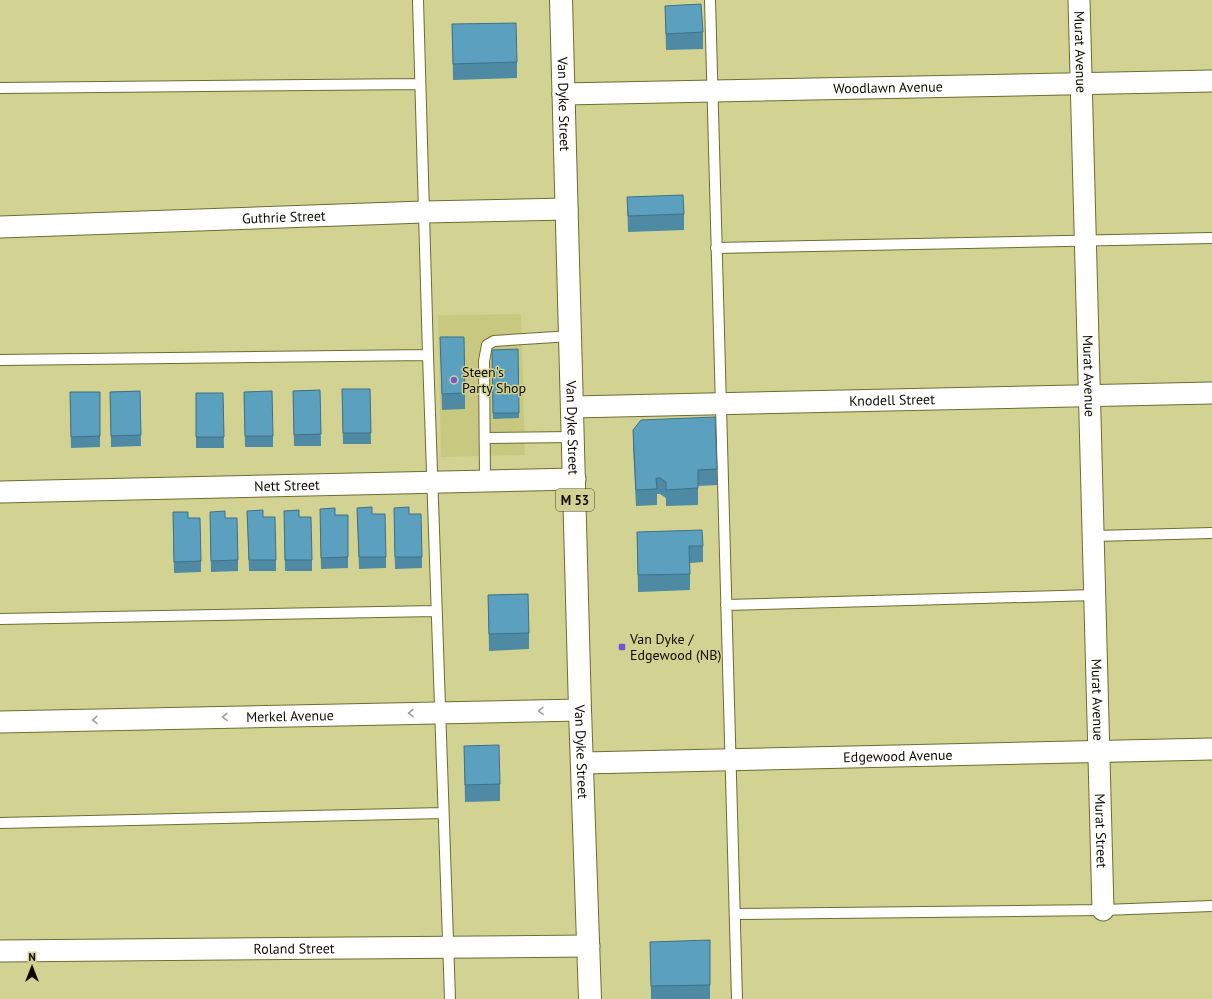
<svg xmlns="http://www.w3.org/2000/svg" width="1212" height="999" font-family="'PT Sans',sans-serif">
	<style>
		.built { fill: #c9c881 }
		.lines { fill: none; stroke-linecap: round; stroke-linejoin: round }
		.service-casing { stroke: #6e6d31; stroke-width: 12 }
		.minor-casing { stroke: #6e6d31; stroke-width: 23 }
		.primary-casing { stroke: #6e6d31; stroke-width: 24 }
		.service { stroke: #fff; stroke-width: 10 }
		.minor { stroke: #fff; stroke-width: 21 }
		.primary { stroke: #fff; stroke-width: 22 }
		.wall { fill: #4e8aa3 }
		.building { fill: #5ba0be; stroke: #407085 }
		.oneway { stroke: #9f9e99 }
		.poi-dot { fill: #6f58d2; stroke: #d2d293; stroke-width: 1.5 }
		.labels { text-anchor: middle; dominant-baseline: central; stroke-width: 3; stroke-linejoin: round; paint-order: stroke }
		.shield { fill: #d2d293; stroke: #49472c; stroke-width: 1 }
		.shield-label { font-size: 13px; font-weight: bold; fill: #0e0c00 }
		.street-label { font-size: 14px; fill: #0e0c00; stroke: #d2d293 }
		.poi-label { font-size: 14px; fill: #0e0c00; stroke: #d2d293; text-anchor: start }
	</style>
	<rect width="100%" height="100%" fill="#d2d293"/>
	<path class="built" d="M521,314L525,455L441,457L438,315Z"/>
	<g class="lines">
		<defs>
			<path id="service" d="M418,0L428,355L450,999
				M710,0L737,999
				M0,88L420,84
				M716,248L1212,238
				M0,360L428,355
				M485,438L574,437
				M485,481L484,361L487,345L494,341L571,336
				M1094,536L1212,533
				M726,605L1095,595
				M0,619L436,611
				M0,823L443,813
				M735,914L1103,910L1212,906"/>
			<g id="minor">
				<path id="s1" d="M1079,0L1103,910"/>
				<path id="s2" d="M563,94L1212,81"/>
				<path id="s3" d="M0,227L424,212L567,209"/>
				<path id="s4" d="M573,407L1212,393"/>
				<path id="s5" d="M0,492L575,479"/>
				<path id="s6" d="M0,722L580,710"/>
				<path id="s7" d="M583,763L1212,749"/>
				<path id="s8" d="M0,951L589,946"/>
			</g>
			<g id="primary">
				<path id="s9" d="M561,0L580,710L590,999"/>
			</g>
		</defs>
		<use href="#service" class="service-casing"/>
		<use href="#minor" class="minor-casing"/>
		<use href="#primary" class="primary-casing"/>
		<use href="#service" class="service"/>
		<use href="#minor" class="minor"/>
		<use href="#primary" class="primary"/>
	</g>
	<path class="wall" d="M665,6L703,32V49L666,50Z
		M452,24L517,62V78L453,80Z
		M627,197L684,214V230L628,232Z
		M440,337L465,393V409L442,410Z
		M518,349L519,418L493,419L492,350Z
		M342,389H370L371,444H343Z
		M320,390L321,446H294L293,391Z
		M140,391L141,446L111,447L110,392Z
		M70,392H100V447L71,448Z
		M244,392L273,436V447H245Z
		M196,393H223L224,448H196Z
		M633,430L717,469V485L698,486V505L666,506V498L660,494H657V505L636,506L633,446Z
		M357,508L372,514L386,557V568L359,569Z
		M320,509L335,515H348V568L321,569Z
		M247,511L263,517L276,560V571H249Z
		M409,514L422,557V568L395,569L394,519Z
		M299,517L312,560V571H285L284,522Z
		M188,518L201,561V572L174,573L173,523Z
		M225,518L238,560V571L211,572L210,523Z
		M637,532L703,546V562L690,563V590L638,592Z
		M488,595L529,633V649L489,651Z
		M464,746L500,784V801L465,802Z
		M650,942L710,985V999H651Z"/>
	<path class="building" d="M701,4L703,32L666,34L665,6Z
		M516,23L517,62L453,64L452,24Z
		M683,195L684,214L628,216L627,197Z
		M440,337H464L465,393L442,394Z
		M518,349L519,413H493L492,350Z
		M342,389H370L371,433H343Z
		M320,390L321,434L294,435L293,391Z
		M140,391L141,435L111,436L110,392Z
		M272,391L273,436H245L244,392Z
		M70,392H100V436L71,437Z
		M196,393H223L224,437H196Z
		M715,417L717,469L698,470V488L666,490V482L660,478H656L657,489L636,490L633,430L641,420Z
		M372,507V514H385L386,557H359L357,508Z
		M409,507V514H421L422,557H395L394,508Z
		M335,508V515H348V557L321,558L320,509Z
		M263,510V517H275L276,560H249L247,511Z
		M299,510V517H311L312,560H285L284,511Z
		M225,511V518H237L238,560L211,561L210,512Z
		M173,512H188V518H200L201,561L174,562Z
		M702,530L703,546H689L690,574L638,575L637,532Z
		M528,594L529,633L489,634L488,595Z
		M499,745L500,784L465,785L464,746Z
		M710,940V985L651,986L650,942Z"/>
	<defs><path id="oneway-chevron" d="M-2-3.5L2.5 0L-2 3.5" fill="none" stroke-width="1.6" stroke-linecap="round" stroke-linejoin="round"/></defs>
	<g class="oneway">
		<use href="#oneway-chevron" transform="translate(541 711) rotate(179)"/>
		<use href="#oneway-chevron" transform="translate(411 713) rotate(179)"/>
		<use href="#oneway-chevron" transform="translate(225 717) rotate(179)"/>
		<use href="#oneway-chevron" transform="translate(95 720) rotate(179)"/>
	</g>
	<g class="poi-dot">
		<circle cx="454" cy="380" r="4"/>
		<rect x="618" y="643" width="8" height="8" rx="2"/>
	</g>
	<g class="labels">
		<rect class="shield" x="556" y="489" width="38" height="22" rx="3"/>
		<g class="shield-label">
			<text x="575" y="500">M 53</text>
		</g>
		<g class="street-label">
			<text stroke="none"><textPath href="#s1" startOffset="52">Murat Avenue</textPath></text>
			<text stroke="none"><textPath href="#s2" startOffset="325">Woodlawn Avenue</textPath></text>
			<text stroke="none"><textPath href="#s9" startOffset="104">Van Dyke Street</textPath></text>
			<text stroke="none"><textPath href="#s3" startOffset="284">Guthrie Street</textPath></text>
			<text stroke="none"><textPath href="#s1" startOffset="376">Murat Avenue</textPath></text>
			<text stroke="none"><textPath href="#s4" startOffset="319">Knodell Street</textPath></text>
			<text stroke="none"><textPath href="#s9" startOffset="428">Van Dyke Street</textPath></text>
			<text stroke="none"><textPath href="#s5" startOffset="287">Nett Street</textPath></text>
			<text stroke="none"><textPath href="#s1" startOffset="700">Murat Avenue</textPath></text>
			<text stroke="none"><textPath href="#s6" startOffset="290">Merkel Avenue</textPath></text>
			<text stroke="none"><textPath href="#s9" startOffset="752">Van Dyke Street</textPath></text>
			<text stroke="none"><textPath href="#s7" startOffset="315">Edgewood Avenue</textPath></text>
			<text stroke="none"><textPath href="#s1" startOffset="831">Murat Street</textPath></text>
			<text stroke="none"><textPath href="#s8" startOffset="294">Roland Street</textPath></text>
		</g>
		<g class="poi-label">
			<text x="462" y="372">Steen's<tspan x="462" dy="16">Party Shop</tspan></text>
			<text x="630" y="639">Van Dyke /<tspan x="630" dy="16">Edgewood (NB)</tspan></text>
		</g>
	</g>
	<g transform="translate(32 967)" stroke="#d2d293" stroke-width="3" paint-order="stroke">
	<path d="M0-3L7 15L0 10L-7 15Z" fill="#0e0c00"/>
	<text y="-6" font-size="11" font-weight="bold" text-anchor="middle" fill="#0e0c00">N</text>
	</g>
</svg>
